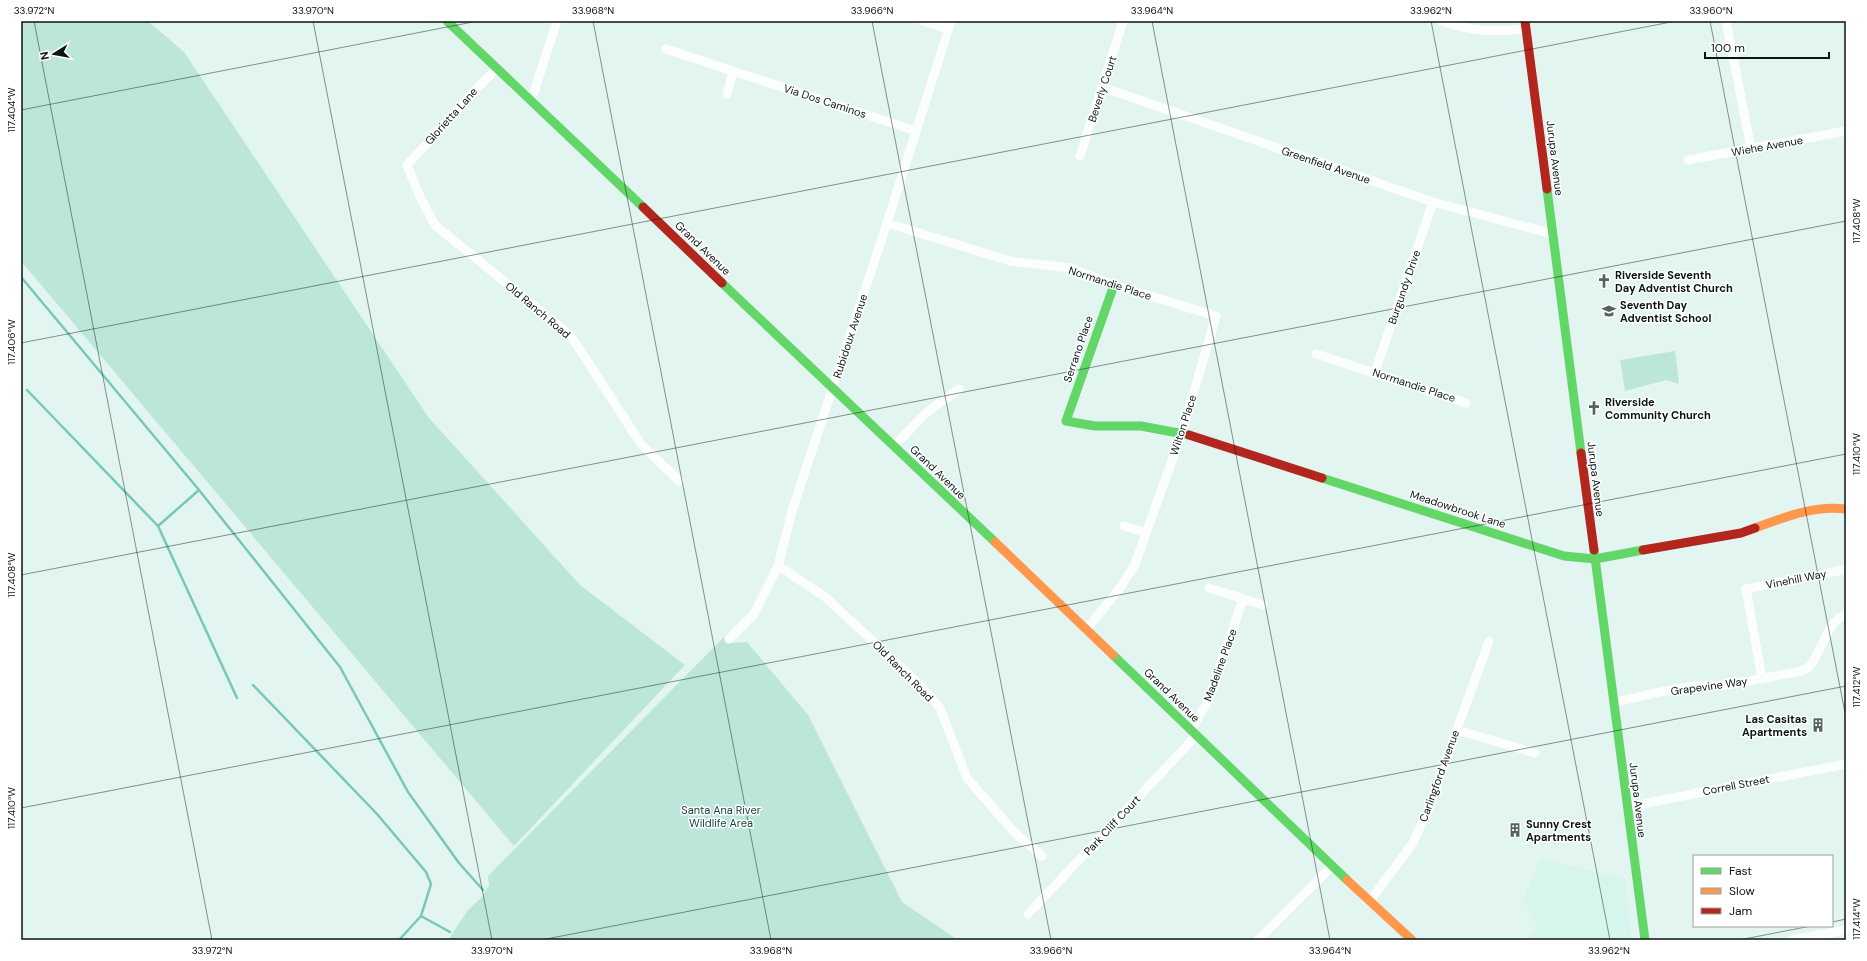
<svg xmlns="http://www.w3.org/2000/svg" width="1867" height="961" font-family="'DM Sans',sans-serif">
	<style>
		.built { fill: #d6f6ed }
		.green { fill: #bde6db }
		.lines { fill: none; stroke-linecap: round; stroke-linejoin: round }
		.stream { stroke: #77c8b7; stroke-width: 2.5 }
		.street { stroke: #fbfefd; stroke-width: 9 }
		.fast { stroke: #63d668; stroke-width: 9 }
		.slow { stroke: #ff974d; stroke-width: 9 }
		.jam { stroke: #b3261e; stroke-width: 9 }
		.ticks { fill: none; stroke: #0a1513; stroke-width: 1; stroke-opacity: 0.45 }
		.labels { text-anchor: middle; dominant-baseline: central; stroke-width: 3; stroke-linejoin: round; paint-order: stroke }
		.street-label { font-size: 11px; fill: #0a1513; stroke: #fff }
		.poi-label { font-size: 11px; font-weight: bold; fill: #0a1513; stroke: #fff; text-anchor: start }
		.park-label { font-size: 11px; fill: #18473e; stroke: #fff }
		.neatline { fill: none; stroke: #0a1513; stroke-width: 1.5 }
		.ticks-label { font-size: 10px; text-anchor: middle; fill: #0a1513 }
	</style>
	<rect width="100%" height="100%" fill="#e3f5f0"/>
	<path class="built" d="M1540,859L1625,878L1632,940H1526L1538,927L1523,901Z"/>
	<path class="green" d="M21,21H148L184,52L429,418L580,585L685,665L514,846L21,261Z
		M1675,351L1679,384L1666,380L1625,391L1620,360Z
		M724,637L730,643L747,642L808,715L902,902L958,940H448L468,910L482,897L489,885L488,876Z"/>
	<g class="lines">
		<path class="stream" d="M21,277L199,490L340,667L408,792L459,863L483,890
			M27,390L158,526L199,490
			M158,526L237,698
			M253,685L377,814L426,872L431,884L421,916L450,932
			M399,940L421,916"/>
		<path class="street" d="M923,21L948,29
			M1441,21C1475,32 1491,32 1526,29
			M1726,21L1751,148
			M666,49L916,131
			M497,69L486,79L407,165L420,197L435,225L571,336L641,444L679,481
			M1102,87L1433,202L1553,234
			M727,94L733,71
			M529,99L534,92L557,21
			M1080,156L1123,21
			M1688,160L1846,131
			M887,223L1010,261L1070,268L1114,285L1216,316L1182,433L1135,564L1120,588L1086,630
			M1316,354L1466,403
			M1375,372L1433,202
			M894,446L926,413L959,389
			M1124,526L1146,533
			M778,566L824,596L918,683L940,708L967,778L1014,832L1042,856
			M1209,588L1263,605
			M729,639L754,614L778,566L792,511L887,223L951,21
			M1762,678L1746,589L1843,570L1846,571
			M1614,702C1646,696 1691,682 1722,686L1802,671C1804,669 1808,668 1810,666C1821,653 1828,619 1846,615
			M1191,730L1208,701L1243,599
			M1457,730L1535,753
			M1627,807L1846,764
			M1370,901L1413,843L1427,812L1489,641
			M1028,914L1196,736
			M1258,940L1332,866
			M1792,940L1846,930"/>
		<path class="fast" d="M447,21L643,207
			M1547,189L1581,453
			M722,283L995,542
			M1114,285L1066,421L1095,426H1141L1189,435
			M1322,478L1564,556L1595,559L1643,550
			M1594,550L1645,940
			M1113,655L1347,880"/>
		<path class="slow" d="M1755,528C1785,517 1814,505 1846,509
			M995,542L1113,655
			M1347,880L1412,940"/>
		<path class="jam" d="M1525,21L1547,189
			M643,207L722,283
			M1189,435L1322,478
			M1581,453L1594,550
			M1643,550L1741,533L1755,528"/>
	</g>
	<path class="ticks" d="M34,21L212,940M313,21L492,940M593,21L771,940M872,21L1051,940M1152,21L1330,940M1431,21L1610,940M1710,21L1846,718M21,110L478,21M21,343L1676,21M21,575L1846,221M21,808L1846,454M1832,922L1846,919M541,940L1846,686M1739,940L1811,926"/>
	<defs>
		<symbol id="church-bare" viewBox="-9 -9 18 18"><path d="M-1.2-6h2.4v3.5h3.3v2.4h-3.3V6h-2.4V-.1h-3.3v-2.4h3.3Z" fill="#566360" stroke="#fff" stroke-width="2.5" paint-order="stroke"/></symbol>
		<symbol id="school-bare" viewBox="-9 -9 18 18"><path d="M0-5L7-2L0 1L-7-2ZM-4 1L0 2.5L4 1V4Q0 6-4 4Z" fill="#566360" stroke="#fff" stroke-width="2.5" paint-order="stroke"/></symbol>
		<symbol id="building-bare" viewBox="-9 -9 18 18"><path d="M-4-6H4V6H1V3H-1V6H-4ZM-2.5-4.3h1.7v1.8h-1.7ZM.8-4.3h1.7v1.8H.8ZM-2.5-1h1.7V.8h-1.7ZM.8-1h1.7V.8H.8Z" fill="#566360" stroke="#fff" stroke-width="2.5" paint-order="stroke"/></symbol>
	</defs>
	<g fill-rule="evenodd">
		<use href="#church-bare" x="1594" y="271" width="20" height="20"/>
		<use href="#school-bare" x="1599" y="301" width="20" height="20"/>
		<use href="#church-bare" x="1584" y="398" width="20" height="20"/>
		<use href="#building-bare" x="1808" y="715" width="20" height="20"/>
		<use href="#building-bare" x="1505" y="820" width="20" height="20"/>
	</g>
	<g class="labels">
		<g class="street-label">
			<text transform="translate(1102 89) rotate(-72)">Beverly Court</text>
			<text transform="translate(825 101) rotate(18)">Via Dos Caminos</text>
			<text transform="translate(451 116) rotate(-48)">Glorietta Lane</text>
			<text transform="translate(1767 146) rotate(-10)">Wiehe Avenue</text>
			<text transform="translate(1555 158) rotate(83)">Jurupa Avenue</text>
			<text transform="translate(1326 165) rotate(19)">Greenfield Avenue</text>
			<text transform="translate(703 248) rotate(44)">Grand Avenue</text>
			<text transform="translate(1110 283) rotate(18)">Normandie Place</text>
			<text transform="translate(1404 287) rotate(-71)">Burgundy Drive</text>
			<text transform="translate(538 310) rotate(40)">Old Ranch Road</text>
			<text transform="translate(850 336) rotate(-72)">Rubidoux Avenue</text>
			<text transform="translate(1078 349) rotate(-71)">Serrano Place</text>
			<text transform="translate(1414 385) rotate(18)">Normandie Place</text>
			<text transform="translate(1183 425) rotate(-72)">Wilton Place</text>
			<text transform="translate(938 472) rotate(44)">Grand Avenue</text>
			<text transform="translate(1596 479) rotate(83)">Jurupa Avenue</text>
			<text transform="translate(1458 509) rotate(18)">Meadowbrook Lane</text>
			<text transform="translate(1796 579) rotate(-11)">Vinehill Way</text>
			<text transform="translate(1220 665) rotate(-70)">Madeline Place</text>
			<text transform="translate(903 671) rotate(45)">Old Ranch Road</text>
			<text transform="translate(1709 686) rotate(-8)">Grapevine Way</text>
			<text transform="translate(1172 695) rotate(44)">Grand Avenue</text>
			<text transform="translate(1439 776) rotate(-70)">Carlingford Avenue</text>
			<text transform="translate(1736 785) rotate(-11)">Correll Street</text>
			<text transform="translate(1638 800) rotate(83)">Jurupa Avenue</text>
			<text transform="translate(1112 825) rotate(-47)">Park Cliff Court</text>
		</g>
		<g class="poi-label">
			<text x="1615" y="275">Riverside Seventh<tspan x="1615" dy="13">Day Adventist Church</tspan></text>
			<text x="1620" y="305">Seventh Day<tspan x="1620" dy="13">Adventist School</tspan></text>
			<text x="1605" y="402">Riverside<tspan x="1605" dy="13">Community Church</tspan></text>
			<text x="1807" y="719" text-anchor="end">Las Casitas<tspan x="1807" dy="13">Apartments</tspan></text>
			<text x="1526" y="824">Sunny Crest<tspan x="1526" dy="13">Apartments</tspan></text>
		</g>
		<g class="park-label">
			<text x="721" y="810">Santa Ana River<tspan x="721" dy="13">Wildlife Area</tspan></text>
		</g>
	</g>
	<rect width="1867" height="961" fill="none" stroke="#ffffff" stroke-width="44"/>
	<rect x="1693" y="855" width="140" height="72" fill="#ffffff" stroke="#9da1a1"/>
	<rect x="1701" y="868" width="20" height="6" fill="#63d668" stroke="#9da1a1"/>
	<text x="1729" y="875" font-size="12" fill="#0a1513">Fast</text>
	<rect x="1701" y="888" width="20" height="6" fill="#ff974d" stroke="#9da1a1"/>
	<text x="1729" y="895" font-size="12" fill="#0a1513">Slow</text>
	<rect x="1701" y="908" width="20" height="6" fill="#b3261e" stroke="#9da1a1"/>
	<text x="1729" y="915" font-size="12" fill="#0a1513">Jam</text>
	<g transform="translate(54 54) rotate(259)" stroke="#ffffff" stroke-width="3" paint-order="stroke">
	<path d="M0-3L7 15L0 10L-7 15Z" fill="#0a1513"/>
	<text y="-6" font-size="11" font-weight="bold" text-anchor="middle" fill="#0a1513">N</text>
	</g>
	<path d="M1705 52v6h124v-6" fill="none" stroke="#0a1513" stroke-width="2"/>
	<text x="1711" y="52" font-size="12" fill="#0a1513" stroke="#ffffff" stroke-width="3" paint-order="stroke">100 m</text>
	<rect x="22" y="22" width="1823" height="917" class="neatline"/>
	<g class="ticks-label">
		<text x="34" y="14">33.972°N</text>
		<text x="313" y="14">33.970°N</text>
		<text x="593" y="14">33.968°N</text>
		<text x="872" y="14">33.966°N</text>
		<text x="1152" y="14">33.964°N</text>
		<text x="1431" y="14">33.962°N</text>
		<text x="1711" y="14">33.960°N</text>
		<text transform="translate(11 110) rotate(-90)" y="4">117.404°W</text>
		<text transform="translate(1856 221) rotate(-90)" y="4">117.408°W</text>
		<text transform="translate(11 342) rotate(-90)" y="4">117.406°W</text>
		<text transform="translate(1856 454) rotate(-90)" y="4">117.410°W</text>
		<text transform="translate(11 575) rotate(-90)" y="4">117.408°W</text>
		<text transform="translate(1856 687) rotate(-90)" y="4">117.412°W</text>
		<text transform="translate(11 808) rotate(-90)" y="4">117.410°W</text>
		<text transform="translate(1856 919) rotate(-90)" y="4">117.414°W</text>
		<text x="212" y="954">33.972°N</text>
		<text x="492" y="954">33.970°N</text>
		<text x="771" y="954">33.968°N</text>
		<text x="1051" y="954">33.966°N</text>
		<text x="1330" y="954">33.964°N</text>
		<text x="1609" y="954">33.962°N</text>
	</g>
</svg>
